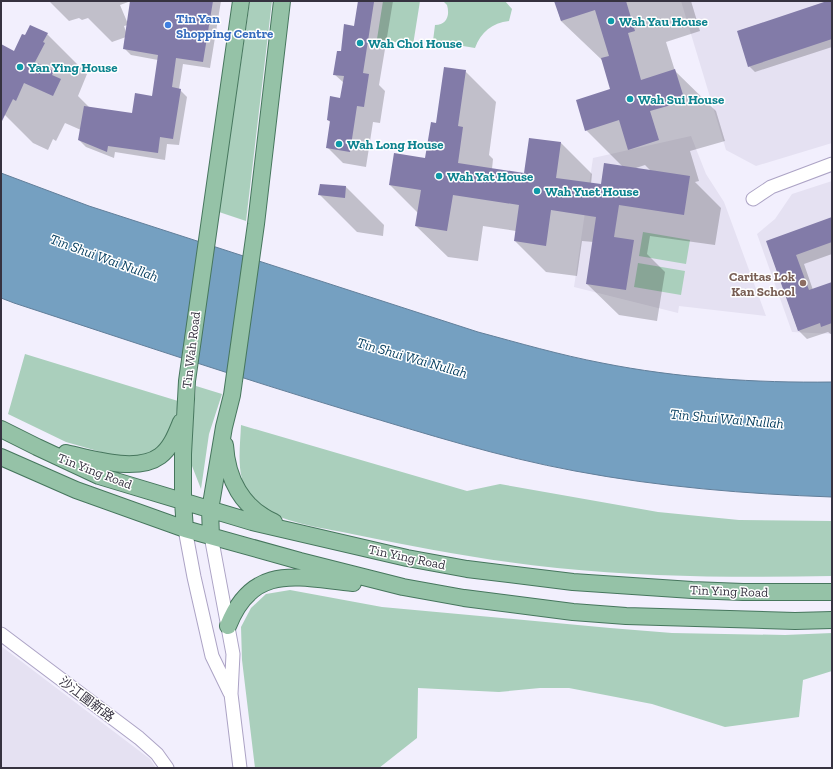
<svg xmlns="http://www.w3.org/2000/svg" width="833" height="769" font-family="'Zilla Slab','Noto Sans SC',serif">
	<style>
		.built { fill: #e5e1f2 }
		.green { fill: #aacfbc }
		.water { fill: #75a0c1; stroke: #627f9a }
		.shadow { fill: #0003; fill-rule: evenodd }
		.building { fill: #827ba8 }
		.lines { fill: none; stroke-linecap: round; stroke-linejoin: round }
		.minor-casing { stroke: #aca3c5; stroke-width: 15 }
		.major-casing { stroke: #46765d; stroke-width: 18 }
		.minor { stroke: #fff; stroke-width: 13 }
		.major { stroke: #95c2a7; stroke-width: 16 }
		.culture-dot { fill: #0f9aa8; stroke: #fff; stroke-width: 1.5 }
		.shop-dot { fill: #3f7fe0; stroke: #fff; stroke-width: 1.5 }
		.education-dot { fill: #8d6e63; stroke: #fff; stroke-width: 1.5 }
		.labels { text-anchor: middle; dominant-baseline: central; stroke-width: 3; stroke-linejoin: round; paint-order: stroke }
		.shop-label { font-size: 13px; font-weight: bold; fill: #366cbe; stroke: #fff; text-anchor: start }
		.culture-label { font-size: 13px; font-weight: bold; fill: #0d838f; stroke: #fff; text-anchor: start }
		.education-label { font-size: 13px; font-weight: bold; fill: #785e54; stroke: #fff; text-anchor: end }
		.street-label { font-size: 13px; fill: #363240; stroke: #fff }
		.water-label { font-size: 14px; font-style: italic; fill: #073f60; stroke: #fff }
	</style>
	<rect width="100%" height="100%" fill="#f2effd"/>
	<path class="built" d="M681,1H832V143L756,166L726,150Z
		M691,136L706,174L724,202L766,316L679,306L678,313L574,287L593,158Z
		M832,181V334L792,332L757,234L775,219L792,194Z
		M1,646L150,759L156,768H1Z"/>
	<path class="green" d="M250,1H272L246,221L219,212Z
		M383,1H420L413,45L377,39Z
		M443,1H505L512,9L509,21C492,23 481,32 475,48L433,41L435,25C447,25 450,15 447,5Z
		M643,232L690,240L686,264L639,256Z
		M638,263L685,271L681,295L634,287Z
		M25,354L178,401L176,417L170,432L161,445L150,455L137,457L108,454L66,442L8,414Z
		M196,386L222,394L209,434L201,489L192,466V437Z
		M241,425L467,491L500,484L658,512L739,520L832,521V576C740,578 648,577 557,568C488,561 420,548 352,534C324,528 271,522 252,499C235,478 240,451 241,425Z
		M290,590L382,607L610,628L672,633L785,635L832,633V671L803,680L799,717L725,727L652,704L569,688H540L499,692L418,688L417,738L379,768H255L242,660L241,627L251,608L266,594Z"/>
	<path class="water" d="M1,173L89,206L478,332C519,343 560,355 602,363C677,378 756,383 832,382V497C746,494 660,487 575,471C499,457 427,434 353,412C240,378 127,340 14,303L1,298Z"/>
	<path class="shadow" d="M49,1H221L210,68L183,64L179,89L187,97L179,145L167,144L165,160L115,152L114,158L86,147L79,140L81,130L65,123L56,141L53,139L48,150L33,143L1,111V46L14,52L26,37L47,34L87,74L78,96L90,108L133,114L153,97L158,60L131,55L124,48L126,37L112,42L88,18L82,20L79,18L69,21ZM131,1L128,24L120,5ZM128,25L126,32L124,26Z
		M359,1H393L379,85L385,91L380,123L373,122L366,167L343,163L327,147L331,123L328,120L341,99L344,83L334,74L341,52L355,27Z
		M555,1H691L700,31L666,42L675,71L716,111L725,141L690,151L699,181L695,182L721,208L715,245L650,236L647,254L665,272L657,321L619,315L587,284L594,242L582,241L577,276L546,272L515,241L516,231L483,226L478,261L448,257L416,226L418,213L390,185L426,159L437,124L465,71L496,102L489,155L493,159L492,169L525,174L530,139L561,143L592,174L591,184L602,185L623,167L586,130L611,90L603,61L561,21ZM645,165L651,171L633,169Z
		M831,1H832V47L755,72L749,66Z
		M331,185L346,187L384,225L383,236L357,232L319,194Z
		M832,218V254L804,264L813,290L832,283V335L828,332L807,339L798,330L767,242Z"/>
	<path class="building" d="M130,1H213L203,62L176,58L172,87L181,89L173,139L160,137L158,153L108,146L107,152L78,140L84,106L132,113L135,93L152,96L158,55L123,49Z
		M358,1L374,2L363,73L369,74L364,107L357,106L350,152L326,148L330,121L327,120L330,96L340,98L344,76L333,75L337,51H341L344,24L354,26Z
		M554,1H626L635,31L628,33L641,80L675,69L685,101L650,111L659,140L628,150L619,120L585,131L576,100L610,89L601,58L609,56L595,10L561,21Z
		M827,1H832V39L748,67L737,31Z
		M30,25L48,33L43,42L45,43L35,62L54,71L52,75L61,79L53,96L24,83L16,101L13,99L1,123V44L14,51L22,34L25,35Z
		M444,67L466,70L458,126L463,127L458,163L524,173L529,138L561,142L556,178L601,184L604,163L690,176L684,215L619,205L614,237L634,240L626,290L586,284L596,217L551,210L546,246L514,241L519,205L453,195L447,231L415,226L421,190L389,185L394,153L425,158L431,122L436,123Z
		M320,184L346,186L345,198L318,195Z
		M832,217V242L796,255L809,290L832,282V323L821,327L820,323L798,331L766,241Z"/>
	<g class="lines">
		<defs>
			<path id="minor" d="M753,199L771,187L832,164
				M185,529L194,577L212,656L230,693
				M211,536L233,654L231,694L240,768
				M1,634L139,738L157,754L167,768"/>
			<path id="major" d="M1,429L37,447L99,476L252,522L407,558L467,569L573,582L692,590L743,592H832
				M225,445C227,479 242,508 274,522
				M66,453C92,459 137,473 160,456C171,448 176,434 181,422
				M1,457L76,490L185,529L300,561L403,587L464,598L573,612L626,616L795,621L832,620
				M185,529L183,502V454L187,381L241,1
				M211,536L210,510L224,427L232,395L256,224L282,1
				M228,626C253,562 299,578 353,583"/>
		</defs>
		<use href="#minor" class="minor-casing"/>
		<use href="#major" class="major-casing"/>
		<use href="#minor" class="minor"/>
		<use href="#major" class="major"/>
	</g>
	<g class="culture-dot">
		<circle cx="611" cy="21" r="4"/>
		<circle cx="360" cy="43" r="4"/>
		<circle cx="20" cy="67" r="4"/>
		<circle cx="630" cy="99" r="4"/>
		<circle cx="339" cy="144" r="4"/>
		<circle cx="439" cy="176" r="4"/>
		<circle cx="537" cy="191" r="4"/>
	</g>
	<circle class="shop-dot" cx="168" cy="25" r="4"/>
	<circle class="education-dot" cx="803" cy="283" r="4"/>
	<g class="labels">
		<g class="shop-label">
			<text x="176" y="18">Tin Yan<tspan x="176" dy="15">Shopping Centre</tspan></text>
		</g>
		<g class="culture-label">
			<text x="619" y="21">Wah Yau House</text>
			<text x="368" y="43">Wah Choi House</text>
			<text x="28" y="67">Yan Ying House</text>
			<text x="638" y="99">Wah Sui House</text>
			<text x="347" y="144">Wah Long House</text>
			<text x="447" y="176">Wah Yat House</text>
			<text x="545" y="191">Wah Yuet House</text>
		</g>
		<g class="education-label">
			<text x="795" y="276">Caritas Lok<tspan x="795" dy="15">Kan School</tspan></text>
		</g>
		<g class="street-label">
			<text transform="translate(191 350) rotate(-83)">Tin Wah Road</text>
			<text transform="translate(95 471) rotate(21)">Tin Ying Road</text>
			<text transform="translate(407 557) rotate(12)">Tin Ying Road</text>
			<text transform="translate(729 591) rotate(2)">Tin Ying Road</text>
			<text transform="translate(87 699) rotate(37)">沙江圍新路</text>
		</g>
		<g class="water-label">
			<text transform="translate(104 258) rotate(20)">Tin Shui Wai Nullah</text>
			<text transform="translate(412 358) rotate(16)">Tin Shui Wai Nullah</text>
			<text transform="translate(727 419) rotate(5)">Tin Shui Wai Nullah</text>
		</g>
	</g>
	<rect width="833" height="769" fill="none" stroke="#363240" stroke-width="4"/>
</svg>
